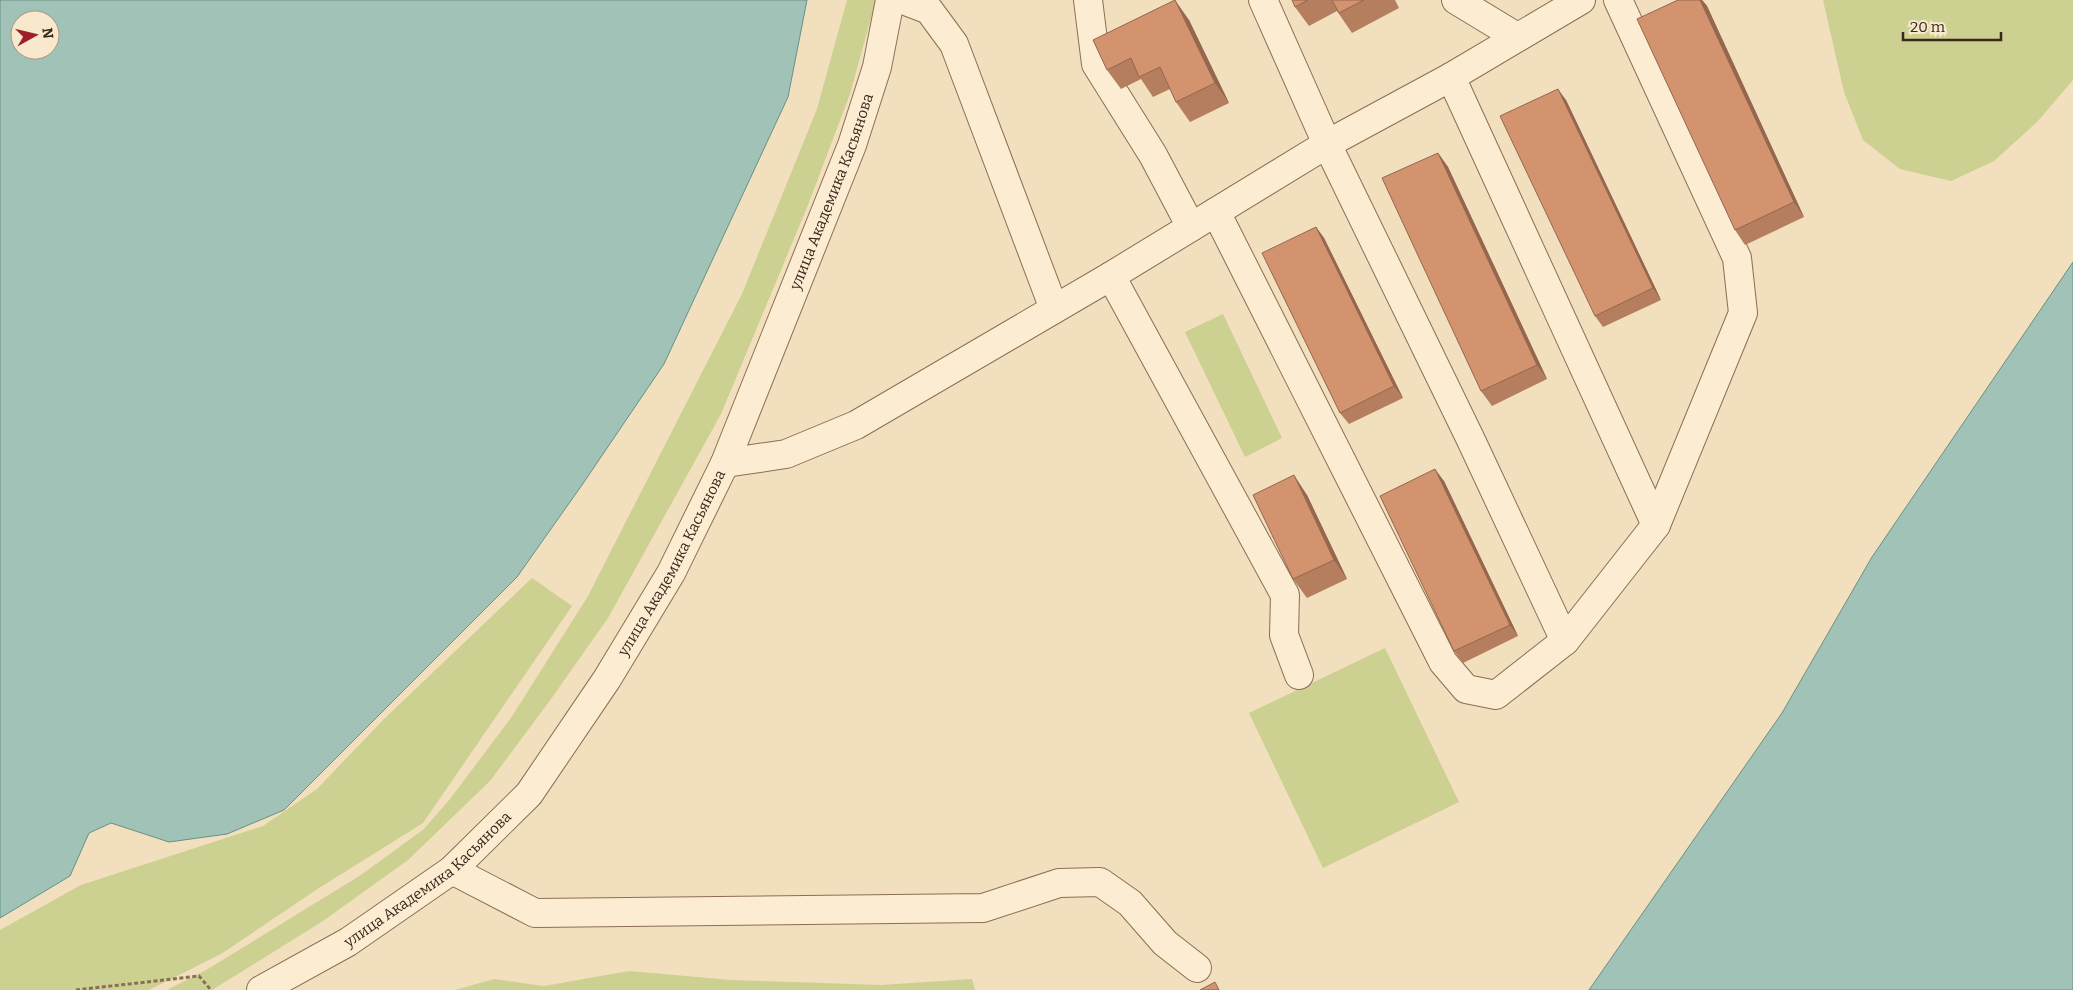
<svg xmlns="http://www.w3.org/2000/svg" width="2073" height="990" font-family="Bitter,serif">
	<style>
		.green { fill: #ccd090 }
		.water { fill: #a1c2b7; stroke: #689184; fill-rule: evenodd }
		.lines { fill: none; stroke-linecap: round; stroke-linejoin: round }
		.minor-casing { stroke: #8b6e55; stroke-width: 30 }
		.path { stroke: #8b6e55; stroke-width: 3; stroke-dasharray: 4 2.5; stroke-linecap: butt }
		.minor { stroke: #fcecd1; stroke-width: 28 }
		.wall { fill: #b57e5f }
		.shaded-wall { fill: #94674e }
		.building { fill: #d3936f; stroke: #94674e }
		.labels { text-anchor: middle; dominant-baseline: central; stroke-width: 5; stroke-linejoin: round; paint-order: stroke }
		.street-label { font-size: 15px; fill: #39271b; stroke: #f8e9cd }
	</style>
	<rect width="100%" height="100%" fill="#f1dfbd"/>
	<path class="green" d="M847,0H876L850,94L808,205L721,414L608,618L551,699L490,781L408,860L323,921L212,990H167L208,969L361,875L424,829L450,799L511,718L588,596L742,294L817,109Z
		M1823,0H2073V80L2037,122L1994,161L1951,181L1900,169L1863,140L1844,92Z
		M1223,314L1282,438L1245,457L1185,332Z
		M532,578L572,606L423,823L319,888L221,954L149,990H0V930L81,885L263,826L317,789L384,719Z
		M1385,648L1459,802L1323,868L1249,713Z
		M629,971L731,980L881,985L972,979L975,990H455L494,979L544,986Z"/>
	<path class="water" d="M0,0H807L788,97L664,364L582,485L517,577L284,810L227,834L169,842L111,823L89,833L70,876L0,918ZM20,20H50V50H20Z
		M2073,262V990H1589L1782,713L1872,557Z"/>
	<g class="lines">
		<defs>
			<g id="minor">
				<path d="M903,0L929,10L954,44L1054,309"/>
				<path d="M1088,0L1096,64L1153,155L1191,227"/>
				<path d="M1263,0L1327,144L1470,438L1565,641"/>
				<path d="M1456,0L1517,37"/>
				<path d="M1451,77L1656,525"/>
				<path d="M1216,212L1443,662L1466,689L1496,695L1565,641L1656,525L1743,313L1737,258L1618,0"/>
				<path d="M1111,276L1285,595L1284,635L1299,675"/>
				<path d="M725,463L786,454L856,425L1111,276L1327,144L1451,77L1581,0"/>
				<path d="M452,870L535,913L983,908L1059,883L1100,882L1130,903L1165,943L1197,968"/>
				<path id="s1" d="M261,990L348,942L452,870L529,794L607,679L671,573L725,463L852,145L877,67L890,0"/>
			</g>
		</defs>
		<use href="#minor" class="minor-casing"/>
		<path class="path" d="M76,990L199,976L211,990"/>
		<use href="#minor" class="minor"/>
	</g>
	<path class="wall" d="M1292,0H1395L1399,8L1352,33L1337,11L1309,26L1295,7Z
		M1678,0H1702L1707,6L1804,217L1745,245L1735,230Z
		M1189,20L1229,103L1190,122L1176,102L1170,89L1153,97L1141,79L1121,89L1107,70Z
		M1566,100L1661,300L1603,327L1595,316Z
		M1438,153L1448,167L1547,379L1492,406L1481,391Z
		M1316,227L1324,238L1403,398L1349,424L1340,413Z
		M1444,481L1518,636L1463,663L1454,651Z
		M1307,495L1347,579L1307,598L1293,579Z"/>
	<path class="shaded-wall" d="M1175,0L1189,20L1229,103L1215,83Z
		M1700,0H1702L1707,6L1804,217L1794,202Z
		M1558,89L1566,100L1661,300L1653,288Z
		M1438,153L1448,167L1547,379L1537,365Z
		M1316,227L1324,238L1403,398L1394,386Z
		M1435,469L1444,481L1518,636L1510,625Z
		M1294,475L1307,495L1347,579L1334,560Z"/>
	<path class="building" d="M1175,0L1215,83L1176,102L1160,67L1139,77L1131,58L1107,70L1093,40Z
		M1292,0H1308L1295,7Z
		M1332,0H1364L1339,13Z
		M1678,0H1700L1794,202L1735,230L1637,19Z
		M1558,89L1653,288L1595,316L1500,116Z
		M1438,153L1537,365L1481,391L1382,178Z
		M1316,227L1394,386L1340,413L1262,253Z
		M1435,469L1510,625L1454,651L1380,496Z
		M1294,475L1334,560L1293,579L1253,495Z
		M1215,982L1219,990H1200Z"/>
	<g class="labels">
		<g class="street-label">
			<text stroke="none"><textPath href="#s1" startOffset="1011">улица Академика Касьянова</textPath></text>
			<text stroke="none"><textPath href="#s1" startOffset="606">улица Академика Касьянова</textPath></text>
			<text stroke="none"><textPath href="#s1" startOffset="201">улица Академика Касьянова</textPath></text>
		</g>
	</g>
	<g transform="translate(35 35) rotate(82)"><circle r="24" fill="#f8e9cd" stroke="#ac9b86"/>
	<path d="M0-4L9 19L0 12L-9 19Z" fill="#9f1f28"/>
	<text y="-8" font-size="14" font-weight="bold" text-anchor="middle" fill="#39271b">N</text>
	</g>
	<path d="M1903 32v8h98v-8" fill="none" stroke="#39271b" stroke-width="2.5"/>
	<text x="1910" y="32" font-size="15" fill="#39271b" stroke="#f8e9cd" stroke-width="4" paint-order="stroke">20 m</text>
</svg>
